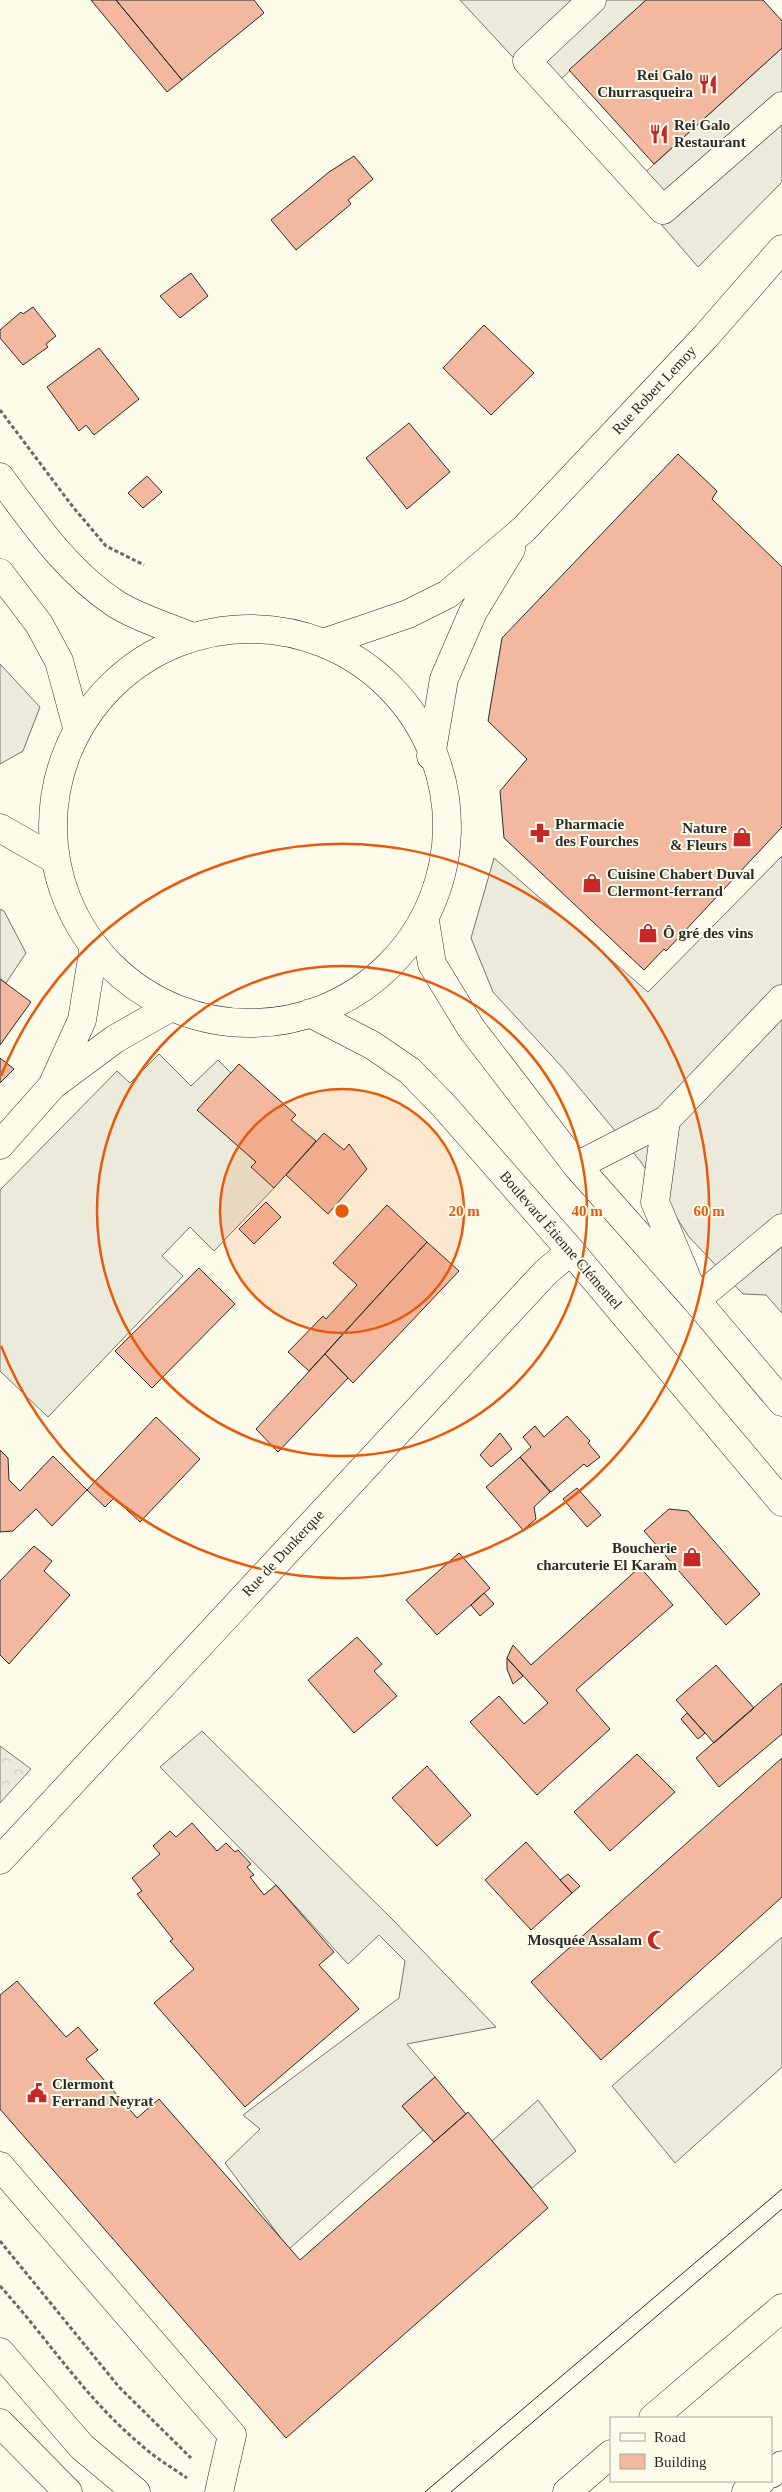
<svg xmlns="http://www.w3.org/2000/svg" width="782" height="2492" font-family="'Times New Roman',serif">
	<style>
		.park { fill: url(#park-crowns); stroke: #74746e }
		.parking { fill: #eceadb; stroke: #74746e }
		.building { fill: #f2b8a0; stroke: #2b2b2b }
		.lines { fill: none; stroke-linecap: round; stroke-linejoin: round }
		.minor-casing { stroke: #2b2b2b; stroke-width: 29 }
		.major-casing { stroke: #2b2b2b; stroke-width: 29 }
		.path { stroke: #6a6964; stroke-width: 3; stroke-dasharray: 4 2.5; stroke-linecap: butt }
		.minor { stroke: #fdfbea; stroke-width: 28 }
		.major { stroke: #fdfbea; stroke-width: 28 }
		.tram { stroke: #2b2b2b; stroke-width: 1 }
		.ring { fill: none; stroke: #e8590c; stroke-width: 2.5 }
		.labels { text-anchor: middle; dominant-baseline: central; stroke-width: 4; stroke-linejoin: round; paint-order: stroke }
		.poi-label { font-size: 15px; font-weight: bold; fill: #2b2b2b; stroke: #fdfbea; text-anchor: start }
		.street-label { font-size: 15px; fill: #2b2b2b; stroke: #fdfbea }
		.centre { fill: #e8590c; stroke: #fdfbea; stroke-width: 2.5 }
		.ring-label { font-size: 15px; text-anchor: middle; font-weight: bold; fill: #e8590c; stroke: #fdfbea; stroke-width: 4; stroke-linejoin: round; paint-order: stroke }
	</style>
	<defs>
		<pattern id="park-crowns" width="20" height="18" patternUnits="userSpaceOnUse" patternTransform="scale(1.25)"><rect width="20" height="18" fill="#ecebdb"/><path d="M2 6a3 3 0 1 1 6 0M12 15a3 3 0 1 1 6 0" fill="none" stroke="#cbcabc"/></pattern>
	</defs>
	<rect width="100%" height="100%" fill="#fdfbea"/>
	<path class="park" d="M0,1746L31,1769L0,1803Z"/>
	<path class="parking" d="M460,0H646L546,93Z
		M782,48V182L698,267L629,187Z
		M0,664L40,707L23,751L0,764Z
		M782,856V1313L766,1295L743,1294L689,1237L641,1162L562,1067L493,992L471,938L494,858L648,992Z
		M0,909L4,911L26,953L6,983L0,979Z
		M159,1054L191,1086L218,1060L231,1073L198,1110L256,1162L274,1188L214,1251L190,1227L162,1256L183,1276L48,1417L0,1371V1190L117,1071L130,1083Z
		M202,1731L393,1920L496,2027L407,2044L435,2077L402,2106L423,2130L289,2249L225,2163L260,2129L243,2115L399,1998L405,1961L379,1935L348,1964L276,1885L160,1767Z
		M782,1937V2067L675,2163L612,2086Z
		M538,2100L576,2151L532,2188L492,2141Z"/>
	<path class="building" d="M91,0H116L182,80L167,92Z
		M116,0H254L264,13L182,80Z
		M646,0H763L782,21V48L654,164L569,70Z
		M354,156L373,179L348,200L351,204L296,250L271,220L329,172Z
		M191,273L208,296L180,318L160,296Z
		M33,307L56,336L46,344L48,347L23,365L0,338V330L21,312L23,314Z
		M484,325L534,373L491,415L443,368Z
		M99,348L139,399L94,435L86,425L79,431L47,387Z
		M409,423L450,472L407,509L366,458Z
		M678,454L717,491L712,499L782,567V827L666,951L664,949L644,970L504,838L500,791L527,759L488,721L502,638Z
		M147,476L162,492L143,508L128,493Z
		M0,979L31,1002L0,1045Z
		M0,1058L14,1069L0,1083Z
		M239,1064L296,1115L291,1120L316,1141L274,1188L251,1167L256,1162L197,1110Z
		M324,1133L344,1150L349,1144L367,1169L328,1214L286,1175Z
		M266,1202L281,1217L254,1244L239,1229Z
		M387,1205L427,1242L309,1371L288,1352L323,1316L326,1319L357,1285L333,1263Z
		M427,1242L459,1271L353,1383L325,1354Z
		M199,1268L235,1304L152,1388L115,1351Z
		M325,1354L348,1378L278,1452L256,1429Z
		M567,1416L590,1441L588,1443L600,1457L587,1467L584,1464L551,1492L520,1457L531,1447L523,1437L535,1426L544,1437Z
		M156,1417L200,1459L140,1522L114,1498L105,1507L87,1490Z
		M500,1433L512,1449L491,1467L480,1455Z
		M0,1450L8,1458L9,1480L20,1491L53,1456L87,1490L52,1526L36,1509L13,1531L0,1532Z
		M520,1457L550,1492L534,1507L536,1519L523,1530L486,1487Z
		M577,1488L601,1515L587,1527L563,1499Z
		M669,1509L688,1511L760,1594L726,1625L644,1531Z
		M34,1546L52,1561L44,1571L70,1595L9,1664L0,1655V1581Z
		M459,1553L490,1588L437,1635L406,1600Z
		M640,1567L673,1605L576,1690L610,1729L537,1795L470,1722L499,1696L524,1724L548,1703L507,1658L513,1645L531,1665Z
		M484,1593L494,1604L480,1616L471,1605Z
		M357,1637L382,1664L374,1671L397,1696L354,1733L308,1680Z
		M507,1658L523,1676L513,1684L507,1669Z
		M716,1665L754,1708L714,1743L676,1700Z
		M782,1683V1734L719,1787L696,1758Z
		M687,1713L705,1733L698,1739L681,1719Z
		M637,1754L675,1792L610,1851L574,1812Z
		M782,1758V1897L601,2060L531,1982Z
		M427,1766L471,1815L437,1846L392,1798Z
		M192,1823L217,1851L226,1843L235,1852L238,1850L251,1864L247,1867L254,1875L250,1877L264,1895L276,1885L334,1952L319,1965L359,2009L245,2107L154,2003L194,1969L170,1941L173,1939L137,1894L142,1891L132,1878L160,1854L153,1846L170,1831L176,1837Z
		M526,1842L572,1893L531,1930L485,1880Z
		M568,1874L580,1886L572,1893L560,1880Z
		M17,1981L66,2037L78,2027L98,2050L86,2059L137,2118L159,2099L300,2260L468,2112L548,2208L286,2438L0,2109V1995Z
		M435,2077L466,2114L434,2142L402,2106Z"/>
	<g class="lines">
		<defs>
			<path id="minor" d="M592,0L527,61L663,210L782,106
				M0,828L54,859
				M53,1084L82,1020L94,946
				M666,1120L655,1202L696,1300L782,1228
				M0,1145L53,1085L115,1039L171,1007
				M577,1166L666,1120L782,999
				M0,1860L546,1272L571,1251
				M0,2166L232,2435L219,2492
				M0,2352L82,2447L136,2492
				M653,2418L782,2308
				M0,2423L68,2492
				M771,2474L782,2465
				M567,2492L611,2454
				M746,2492L761,2481"/>
			<path id="major" d="M0,477C34,523 67,572 116,604C138,618 166,626 190,636
				M0,573L39,624L59,661L77,727
				M53 826a197 197 0 1 1 394 0a197 197 0 1 1-394 0Z
				M326,642L408,614L448,594L524,529L706,336L782,249
				M431,756L444,679L473,612L511,549
				M425,921L432,964L471,1028L577,1166L696,1300L782,1402
				M310,1013L372,1045L410,1071L445,1107L571,1251L782,1502"/>
		</defs>
		<use href="#minor" class="minor-casing"/>
		<use href="#major" class="major-casing"/>
		<path class="path" d="M0,410L73,507L106,546L144,565
			M0,2241L119,2387L191,2458
			M0,2286C47,2338 86,2399 140,2444C154,2457 171,2467 187,2478"/>
		<use href="#minor" class="minor"/>
		<use href="#major" class="major"/>
		<path class="tram" d="M425,2492L782,2189
			M451,2492L782,2209"/>
	</g>
	<circle cx="342" cy="1211" r="122" fill="#e8590c" fill-opacity=".12"/>
	<g class="ring">
		<circle cx="342" cy="1211" r="122"/>
		<circle cx="342" cy="1211" r="245"/>
		<path d="M1 1076A367 367 0 1 1 1 1346"/>
	</g>
	<defs>
		<symbol id="restaurant-bare" viewBox="-9 -9 18 18"><path d="M-5-6h1v4h1v-4h1v4h1v-4h1v5L-1.5 .5V6h-2V.5L-5-1ZM5-6V6H3V1.5H1.5Q1.5-4 5-6Z" fill="#c62828" stroke="#fdfbea" stroke-width="2.5" paint-order="stroke"/></symbol>
		<symbol id="pharmacy-bare" viewBox="-9 -9 18 18"><path d="M-2-6h4v4h4v4h-4v4h-4v-4h-4v-4h4Z" fill="#c62828" stroke="#fdfbea" stroke-width="2.5" paint-order="stroke"/></symbol>
		<symbol id="shop-bare" viewBox="-9 -9 18 18"><path d="M-5-2.5h2.3a2.7 3.5 0 0 1 5.4 0H5L5.5 6h-11ZM-1.5-2.5h3a1.5 2.3 0 0 0-3 0Z" fill="#c62828" stroke="#fdfbea" stroke-width="2.5" paint-order="stroke"/></symbol>
		<symbol id="mosque-bare" viewBox="-9 -9 18 18"><path d="M3.5-4.9A6 6 0 1 0 3.5 4.9A5 5 0 1 1 3.5-4.9Z" fill="#c62828" stroke="#fdfbea" stroke-width="2.5" paint-order="stroke"/></symbol>
		<symbol id="civic-bare" viewBox="-9 -9 18 18"><path d="M-.6-6.5H3V-4.5H.6V-3L4-1V1h2V6H-6V1h2V-1L-.6-3ZM-1.2 2.5V6h2.4V2.5Z" fill="#c62828" stroke="#fdfbea" stroke-width="2.5" paint-order="stroke"/></symbol>
	</defs>
	<g fill-rule="evenodd">
		<use href="#restaurant-bare" x="694" y="70" width="28" height="28"/>
		<use href="#restaurant-bare" x="645" y="120" width="28" height="28"/>
		<use href="#pharmacy-bare" x="526" y="819" width="28" height="28"/>
		<use href="#shop-bare" x="728" y="823" width="28" height="28"/>
		<use href="#shop-bare" x="578" y="869" width="28" height="28"/>
		<use href="#shop-bare" x="634" y="919" width="28" height="28"/>
		<use href="#shop-bare" x="678" y="1543" width="28" height="28"/>
		<use href="#mosque-bare" x="643" y="1926" width="28" height="28"/>
		<use href="#civic-bare" x="23" y="2079" width="28" height="28"/>
	</g>
	<g class="labels">
		<g class="poi-label">
			<text x="693" y="75" text-anchor="end">Rei Galo<tspan x="693" dy="17">Churrasqueira</tspan></text>
			<text x="674" y="125">Rei Galo<tspan x="674" dy="17">Restaurant</tspan></text>
			<text x="555" y="824">Pharmacie<tspan x="555" dy="17">des Fourches</tspan></text>
			<text x="727" y="828" text-anchor="end">Nature<tspan x="727" dy="17">&amp; Fleurs</tspan></text>
			<text x="607" y="874">Cuisine Chabert Duval<tspan x="607" dy="17">Clermont-ferrand</tspan></text>
			<text x="663" y="933">Ô gré des vins</text>
			<text x="677" y="1548" text-anchor="end">Boucherie<tspan x="677" dy="17">charcuterie El Karam</tspan></text>
			<text x="642" y="1940" text-anchor="end">Mosquée Assalam</text>
			<text x="52" y="2084">Clermont<tspan x="52" dy="17">Ferrand Neyrat</tspan></text>
		</g>
		<g class="street-label">
			<text transform="translate(654 390) rotate(-47)">Rue Robert Lemoy</text>
			<text transform="translate(561 1240) rotate(49)">Boulevard Étienne Clémentel</text>
			<text transform="translate(283 1553) rotate(-47)">Rue de Dunkerque</text>
		</g>
	</g>
	<circle cx="342" cy="1211" r="8" class="centre"/>
	<g class="ring-label">
		<text x="464" y="1216">20 m</text>
		<text x="587" y="1216">40 m</text>
		<text x="709" y="1216">60 m</text>
	</g>
	<rect x="610" y="2417" width="162" height="65" fill="#fdfbea" stroke="#a9a89e"/>
	<rect x="620" y="2433" width="25" height="8" fill="#fdfbea" stroke="#a9a89e"/>
	<text x="654" y="2442" font-size="15" fill="#2b2b2b">Road</text>
	<rect x="620" y="2454" width="25" height="15" fill="#f2b8a0" stroke="#a9a89e"/>
	<text x="654" y="2467" font-size="15" fill="#2b2b2b">Building</text>
</svg>
